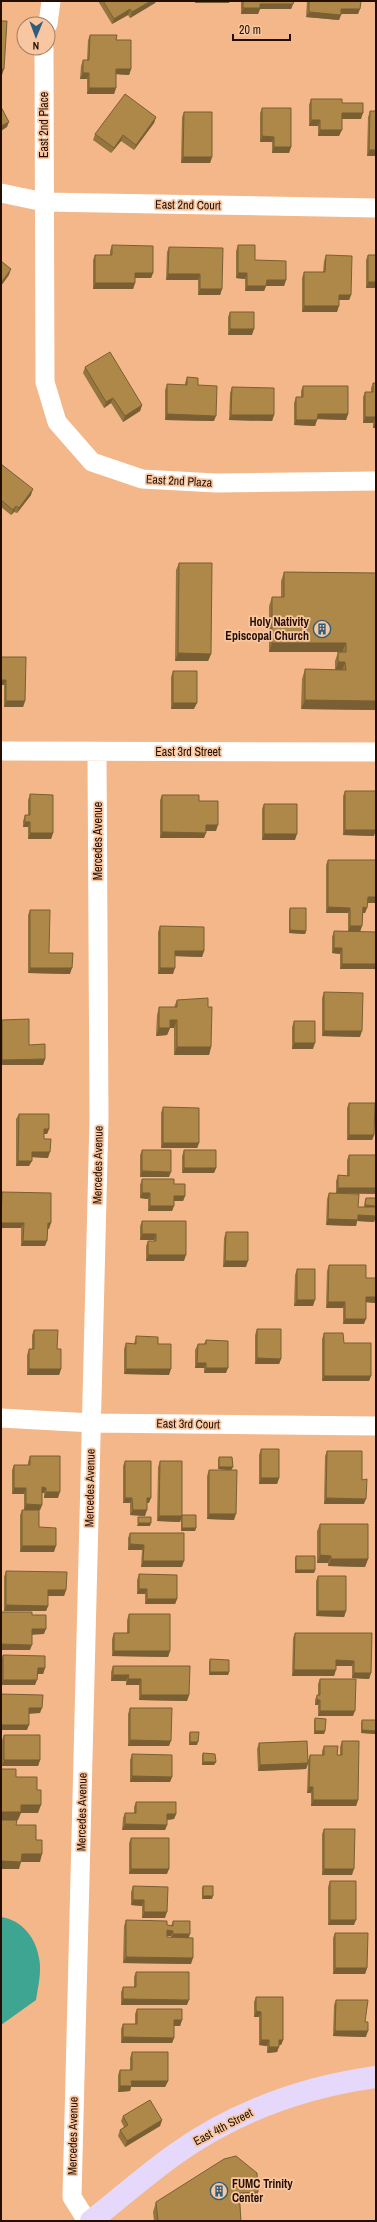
<svg xmlns="http://www.w3.org/2000/svg" width="377" height="2222" font-family="'Archivo Narrow',sans-serif">
	<style>
		.water { fill: #3da592 }
		.lines { fill: none; stroke-linecap: round; stroke-linejoin: round }
		.street { stroke: #fff; stroke-width: 19 }
		.secondary { stroke: #e5d8fa; stroke-width: 22 }
		.wall { fill: #95753f; fill-rule: evenodd }
		.shaded-wall { fill: #795f33 }
		.building { fill: #ad8849; stroke: #795f33 }
		.labels { text-anchor: middle; dominant-baseline: central; stroke-width: 3.5; stroke-linejoin: round; paint-order: stroke }
		.street-label { font-size: 12px; fill: #230e00; stroke: #f8c7a2 }
		.poi-label { font-size: 12px; font-weight: bold; fill: #230e00; stroke: #f8c7a2; text-anchor: end }
	</style>
	<rect width="100%" height="100%" fill="#f3b789"/>
	<path class="water" d="M1,1917C22,1920 36,1938 39,1958C42,1971 38,1987 36,2000L1,2025Z"/>
	<g class="lines">
		<path class="street" d="M48,24L51,1
			M44,48L45,382L57,422L92,462L142,479L216,483L376,481
			M1,193L44,202L376,208
			M1,751L376,752
			M1,1418L92,1423L376,1426
			M87,2221L72,2197L99,1119L97,752"/>
		<path class="secondary" d="M91,2221C119,2199 146,2175 174,2155C234,2112 304,2087 376,2077"/>
	</g>
	<path class="wall" d="M98,1H156L155,3L130,18L128,15L112,24Z
		M241,1H294L293,4L291,9H260L258,14H241Z
		M307,1H361L358,14H341L339,20L306,17Z
		M90,35L116,40L131,69L129,75L116,74V88L114,94H87V79H80L81,66L83,60H87L88,40Z
		M311,99L342,103L361,119H342L339,136H318V126H309V105Z
		M262,108L291,147L289,153H272V142H260V113Z
		M370,111H376V156H367L368,117Z
		M184,112L212,157L210,163H181L182,117Z
		M156,117L154,123L134,150L121,141L111,153L93,140L95,134Z
		M112,245L153,273L151,278H135V283L133,289H93V260L95,255H110V251Z
		M238,245L255,260L286,280L284,286H266L264,291H245V279L236,278V251Z
		M169,247L222,289L220,295H198V280H166L167,252Z
		M326,255L351,295L349,300H339L337,312H302V278L304,272H323L324,261Z
		M368,255H376V288H366V260Z
		M230,312L252,335H228V317Z
		M85,367L142,405L140,411L123,422L111,403L104,408L83,373Z
		M187,377L214,421L165,420V390L167,384L185,385V383Z
		M373,383L376,428H373V423H363V397L365,392H371V388Z
		M303,386L348,414L346,420L317,419L315,426L294,425V403L296,397H301V391Z
		M232,387L274,415L272,421L229,420L230,393Z
		M1,464L31,495L17,513L14,512L11,515L1,507Z
		M179,563L211,654L208,661H175L176,570Z
		M284,572L376,573V710L301,709L302,679L305,669L335,670V661L338,652H269V606L272,597H281V581Z
		M1,657L25,701L23,707H4V685H1Z
		M173,671L194,709H171V677Z
		M345,791L374,836L343,835V796Z
		M30,794L53,833L51,839H28V827H23V821L25,815H28V800Z
		M162,795L199,801L216,831H206L204,838H160V800Z
		M264,804L295,840H262V809Z
		M328,860L376,903H368L365,913H363L362,926L360,931L376,969H340V954L332,953V937L334,931H348V913H326V865Z
		M290,908L306,931L305,934L289,933V911Z
		M30,910L49,953L70,974L28,973V915Z
		M160,926L204,951L202,957L175,956L173,974H158V932Z
		M324,992L360,1037L322,1036V998Z
		M177,1000L208,1007L211,1047L209,1055H174V1028H170L167,1035L156,1036L157,1015L159,1007H174Z
		M2,1020L45,1059L43,1065H1V1022Z
		M294,1021L313,1049H292V1027Z
		M349,1103L374,1135L372,1140H347V1108Z
		M163,1107L199,1143L197,1148H161V1113Z
		M19,1114L49,1129L47,1134H44V1139L48,1158L32,1157L29,1166H16V1119Z
		M142,1150L169,1177H140V1155Z
		M184,1150L216,1168L214,1173H182V1156Z
		M349,1155L375,1194L336,1193L358,1207H364L365,1200L366,1198L376,1216L374,1222L357,1221L356,1226L326,1225L327,1199L329,1193H336V1181L338,1175L347,1176V1160Z
		M142,1179L174,1184L185,1196L183,1201H174L172,1211H148V1199L140,1198V1185Z
		M2,1192L49,1229H48L45,1246H21V1228H1V1194Z
		M142,1221L184,1261H146V1246L148,1241H154V1240H140V1226Z
		M226,1232L246,1267H223L224,1238Z
		M329,1265L366,1278L376,1303L366,1302L364,1324H343V1308H326L327,1271Z
		M297,1269L313,1306H294L295,1275Z
		M257,1329L281,1359L279,1364H255V1335Z
		M34,1330L57,1349L61,1369L59,1375H27V1355L29,1349H32V1335Z
		M324,1333L344,1343L371,1376L369,1381H322V1339Z
		M136,1336L158,1344L169,1375L124,1374V1349L126,1343L134,1344Z
		M206,1340L226,1373H204V1368H195V1350L198,1344H204Z
		M261,1449L279,1478L277,1484H259V1455Z
		M327,1451L362,1480L364,1504H324L325,1456Z
		M30,1456L58,1498H44V1493H42V1505L40,1510H39V1527L54,1552H20V1515L22,1510H24V1494H12V1470L14,1465H28V1462Z
		M219,1457L233,1467L231,1470L218,1469V1460Z
		M125,1461L149,1503H147L145,1516L130,1515V1503H123V1466Z
		M160,1461L182,1515L196,1528L195,1531H181V1519L180,1522L157,1521L158,1467Z
		M209,1470L234,1520L207,1519V1476Z
		M320,1524L368,1559L365,1567L328,1566V1563H317V1531Z
		M130,1533L182,1567H141L142,1550H128V1538Z
		M296,1556L315,1570L314,1573H295V1558Z
		M6,1571L66,1590L64,1596H48V1606L46,1611H4V1577Z
		M139,1574L177,1599L175,1604H145V1594H137V1580Z
		M318,1576L346,1611L344,1617L316,1616V1581Z
		M129,1614L170,1651L168,1657L112,1656V1639L114,1633H127V1620Z
		M295,1633H372L371,1673L369,1679L352,1678V1666H336L334,1676H292L293,1638Z
		M3,1655L45,1668L43,1674H37L35,1685H1V1661Z
		M210,1659L229,1672L228,1675H209V1662Z
		M113,1666L189,1695L187,1701L139,1700V1685H126V1681H111V1672Z
		M320,1679L353,1716H318V1705H315V1700L317,1695H318V1684Z
		M130,1708L169,1746H128V1714Z
		M315,1718L325,1731L324,1734H314V1721Z
		M362,1720H376V1734L361,1733V1723Z
		M190,1732L197,1745H189V1735Z
		M4,1735L40,1760L38,1766H2V1740Z
		M342,1741L358,1800L356,1806H311V1793H307L308,1764L306,1769L258,1771L257,1749L259,1743L308,1760L310,1755H322V1751L324,1746L337,1755H340V1747Z
		M203,1753L216,1762L214,1765H202V1756Z
		M132,1754L172,1777L170,1782H130V1760Z
		M136,1802L176,1814L174,1819L167,1820V1825L165,1830H122L123,1818L125,1813H134V1807Z
		M324,1829L352,1875H322V1834Z
		M131,1838L167,1874H129V1843Z
		M330,1881L354,1925H328V1887Z
		M133,1886L165,1918H142V1906L131,1905V1892Z
		M203,1886L212,1899H202V1888Z
		M126,1920L171,1926L173,1921L188,1938L191,1964L123,1963L124,1926ZM167,1936H171V1938L167,1937Z
		M335,1933L367,1968L365,1974H333V1938Z
		M136,1972L187,2005H121V1992L123,1987H134V1977Z
		M256,1997L283,2040L281,2045H279L277,2052L267,2053V2046L259,2045V2017H254V2002Z
		M336,2000L365,2022L366,2037L333,2036L334,2005Z
		M137,2009L182,2020L180,2026H174V2038L172,2043H121V2029L123,2024H135V2014Z
		M132,2052L168,2081L165,2087H131L130,2091L118,2092V2075L120,2070H130V2058Z
		M123,2116L162,2120L160,2126L125,2147L118,2136L120,2130L124,2127L121,2121Z
		M254,2201L240,2202L241,2221H154L153,2212L156,2202Z"/>
	<path class="shaded-wall" d="M151,1H156L155,3L130,18L132,12Z
		M195,1H230L229,3H195Z
		M260,4H293L291,9H260L258,14H241L243,8Z
		M130,9L128,15L112,24L114,19Z
		M341,9H360L358,14H339Z
		M309,12L341,15L339,20L306,17Z
		M1,69H4L2,75H1Z
		M116,69H131L129,75L114,74Z
		M83,73H89L87,79H80Z
		M89,88H116L114,94H87Z
		M342,113H363L361,119H340Z
		M156,117L154,123L134,150L136,145Z
		M311,120H320L318,126H309Z
		M9,122L7,127L1,131V126Z
		M320,130H342L339,136H318Z
		M123,135L121,141L111,153L114,148Z
		M262,136L274,137L272,142H260Z
		M274,147H291L289,153H272Z
		M369,150H376V156H367Z
		M183,157H212L210,163H181Z
		M11,269L9,275L1,286V283Z
		M135,273H153L151,278H133Z
		M238,273H247L245,279L236,278Z
		M168,274H200L198,280H166Z
		M267,280H286L284,286H265Z
		M368,282H376V288H366Z
		M95,283H135L133,289H93Z
		M247,286H266L264,291H245Z
		M200,289H222L220,295H198Z
		M339,295H351L349,300H337Z
		M304,306H339L337,312H302Z
		M230,329H254L252,335H228Z
		M113,398L111,403L104,408L106,402Z
		M142,405L140,411L123,422L125,416Z
		M167,414L216,416L214,421L165,420Z
		M318,414H348L346,420L315,419Z
		M231,415H274L272,421L229,420Z
		M365,417H375L373,423H363Z
		M296,420H317L315,426L294,425Z
		M375,422H376V428H373Z
		M33,489L31,495L17,513L19,508Z
		M16,506L14,512L11,515L13,510Z
		M272,643H346L342,652H269Z
		M178,653L211,654L208,661H175Z
		M338,662H345L342,671H335Z
		M1,680H6L4,685H1Z
		M305,700L376,701V710L301,709Z
		M6,701H25L23,707H4Z
		M173,703H197L194,709H171Z
		M25,822H30L28,827H23Z
		M206,825H218L216,831H204Z
		M345,830H376L374,836L343,835Z
		M162,832L206,833L204,838H160Z
		M30,833H53L51,839H28Z
		M264,834H297L295,840H262Z
		M368,897H376V903H366Z
		M328,907L350,908L348,913H326Z
		M363,907L367,908L365,913H361Z
		M350,926H362L360,932H348Z
		M290,930L306,931L305,934L289,933Z
		M334,948H342L340,954L332,953Z
		M175,951H204L202,957L173,956Z
		M342,964H376V969H340Z
		M30,968H72L70,974L28,973Z
		M160,968H175L173,974H158Z
		M170,1020H177L174,1028H170L167,1035L156,1036L159,1028Z
		M324,1031H362L360,1037L322,1036Z
		M294,1043H315L313,1049H292Z
		M177,1047H211L209,1055H174Z
		M45,1059L43,1065H1L2,1060Z
		M44,1129H49L47,1134H42Z
		M349,1135H374L372,1140H347Z
		M163,1143H199L197,1148H161Z
		M32,1152H50L48,1158L30,1157Z
		M18,1161H32L29,1166H16Z
		M184,1168H216L214,1173H182Z
		M142,1171L171,1172L169,1177H140Z
		M338,1188H376V1191L375,1194L336,1193Z
		M142,1193H150L148,1199L140,1198Z
		M174,1196H185L183,1201H172Z
		M365,1205L376,1206V1209L364,1208Z
		M150,1206H174L172,1211H148Z
		M358,1215L376,1216L374,1222L357,1221L356,1226L326,1225L328,1219Z
		M1,1223H24L21,1228H1Z
		M48,1223H51L49,1229H45Z
		M142,1234H156L154,1240H140Z
		M23,1241H47L45,1246H21Z
		M148,1255H186L184,1261H146Z
		M225,1261H248L246,1267H223Z
		M366,1297H376V1303L364,1302Z
		M297,1300H315L313,1306H294Z
		M328,1302H345L343,1308H326Z
		M345,1319H366L364,1324H343Z
		M257,1358L281,1359L279,1364H255Z
		M197,1363H206L204,1368H195Z
		M206,1368H228L226,1373H204Z
		M29,1369H61L59,1375H27Z
		M126,1369H171L169,1375L124,1374Z
		M324,1376H371L369,1381H322Z
		M219,1467H233L231,1470L218,1469Z
		M261,1478H279L277,1484H259Z
		M42,1487L46,1488L44,1493H40Z
		M14,1488H26L24,1494H12Z
		M46,1492H60L58,1498H44Z
		M125,1498H132L130,1503H123Z
		M147,1498H151L149,1503H145Z
		M326,1498L366,1499L364,1504H324Z
		M26,1504L42,1505L40,1510H24Z
		M133,1510H147L145,1516L130,1515Z
		M209,1514H236L234,1520L207,1519Z
		M159,1516H182L180,1522L157,1521Z
		M138,1523H151L150,1526H137Z
		M182,1528H196L195,1531H181Z
		M130,1544L144,1545L142,1550H128Z
		M22,1546H56L54,1552H20Z
		M320,1555L331,1556L328,1563H317Z
		M331,1559H368L365,1567L328,1566Z
		M143,1561H184L182,1567H141Z
		M296,1570H315L314,1573H295Z
		M139,1589H147L145,1594H137Z
		M48,1590H66L64,1596H46Z
		M147,1599H177L175,1604H145Z
		M6,1605L48,1606L46,1611H4Z
		M318,1611H346L344,1617L316,1616Z
		M32,1629H46L44,1634L30,1635Z
		M1,1644L32,1645L30,1650H1Z
		M114,1651H170L168,1657L112,1656Z
		M336,1660L354,1661L352,1666H334Z
		M38,1668H45L43,1674H36Z
		M294,1670H336L334,1676H292Z
		M210,1672H229L228,1675H209Z
		M354,1673H371L369,1679L352,1678Z
		M113,1675H129L126,1681H111Z
		M128,1679H141L139,1685H126Z
		M3,1680H37L35,1685H1Z
		M141,1695H189L187,1701L139,1700Z
		M317,1700H320L318,1705H315Z
		M29,1708H42L40,1713L27,1714Z
		M320,1711H355L353,1716H318Z
		M1,1725H29L27,1730H1Z
		M362,1730L376,1731V1734L361,1733Z
		M315,1731H325L324,1734H314Z
		M130,1740L171,1741L169,1746H128Z
		M190,1742H198L197,1745H189Z
		M4,1760H40L38,1766H2Z
		M203,1762H216L214,1765H202Z
		M308,1763L306,1769L258,1771L260,1765Z
		M132,1776L172,1777L170,1782H130Z
		M309,1787H313L311,1793H307Z
		M313,1800H358L356,1806H311Z
		M21,1805H41L38,1813H21L18,1820H1V1812Z
		M167,1814H176L174,1819L165,1820Z
		M125,1824L167,1825L165,1830H122Z
		M22,1854H42L40,1862H21L19,1869H1V1861Z
		M131,1869H169L167,1874H129Z
		M324,1869H354L352,1875H322Z
		M203,1896H213L212,1899H202Z
		M133,1900H144L142,1906L131,1905Z
		M144,1912H167L165,1918H142Z
		M330,1920H356L354,1925H328Z
		M167,1930L173,1931L171,1936H165Z
		M173,1934H190L188,1940L171,1939Z
		M126,1957L193,1958L191,1964L123,1963Z
		M335,1968H367L365,1974H333Z
		M123,1999L189,2000L187,2005H121Z
		M256,2011L261,2012L259,2017H254Z
		M174,2020H182L180,2026H172Z
		M335,2031H368L366,2037L333,2036Z
		M123,2037L174,2038L172,2043H121Z
		M261,2040H269L267,2046L259,2045Z
		M279,2040H283L281,2045H277Z
		M269,2047H279L277,2052L267,2053Z
		M131,2081H168L165,2087H131L130,2091L118,2092L120,2086Z
		M162,2120L160,2126L125,2147L127,2141Z
		M258,2192L254,2201L236,2202L239,2193Z"/>
	<path class="building" d="M103,1H151L132,12L130,9L114,19Z
		M243,1H294L293,4H260V8H243Z
		M309,1H361L360,9H341V15L309,12Z
		M1,21H7L4,69H1Z
		M90,35H117L116,40H131V69H116V88H89V73H83V60H89Z
		M125,94L156,117L136,145L123,135L114,148L95,134Z
		M311,99H342V103H363V113H342V130H320V120H311Z
		M1,107L9,122L1,126Z
		M262,108H291V147H274V137L262,136Z
		M370,111H376V150H369Z
		M184,112H212V157H183Z
		M112,245L153,246V273H135V283H95V255H112Z
		M238,245H255V260L286,261V280H267L266,286H247V273H238Z
		M169,247L223,248L222,289H200V274H168Z
		M326,255L352,256L351,295H339V306H304V272H325Z
		M368,255H376V282H368Z
		M1,261L11,269L1,283Z
		M230,312H254V329H230Z
		M110,352L142,405L125,416L113,398L106,402L85,367Z
		M187,377L198,378V385L217,386L216,416L167,414V384L187,385Z
		M373,383H376V422H375V417H365V392H373Z
		M303,386H348V414H318L317,420H296V397H303Z
		M232,387L274,388V415H231Z
		M1,464L33,489L19,508L16,506L13,510L1,500Z
		M179,563H212L211,654L178,653Z
		M284,572L376,573V701L305,700V669L346,670L345,662H338V652H346V643H272V597H284Z
		M1,657H26L25,701H6V680H1Z
		M173,671H197V703H173Z
		M345,791H376V830H345Z
		M30,794L53,795V833H30V822H25V815H30Z
		M162,795H199V801H218V825H206V833L162,832Z
		M264,804H297V834H264Z
		M328,860H376V897H368L367,908L363,907L362,926H350V908L328,907Z
		M290,908H306V931L290,930Z
		M30,910H50L49,953H73L72,968H30Z
		M160,926L204,927V951H175V968H160Z
		M334,931L376,932V964H342V948H334Z
		M324,992L363,993L362,1031H324Z
		M208,998V1007H212L211,1047H177V1020H170V1028H159V1007H177V1000Z
		M29,1019V1045L45,1044V1059L2,1060V1020Z
		M294,1021H315V1043H294Z
		M349,1103H375L374,1135H349Z
		M163,1107L199,1108V1143H163Z
		M19,1114H49V1129H44V1139H51L50,1152H32V1161H18Z
		M142,1150H171V1172L142,1171Z
		M184,1150H216V1168H184Z
		M349,1155H376V1188H338V1175L349,1176Z
		M142,1179H174V1184H185V1196H174V1206H150V1193H142Z
		M2,1192L51,1193V1223H48L47,1241H23L24,1223H1Z
		M329,1193L359,1194L358,1207H376V1216L358,1215V1220L328,1219Z
		M366,1198H376V1206L365,1205Z
		M142,1221H186V1255H148V1241H156V1234H142Z
		M226,1232H248V1261H225Z
		M329,1265H366V1278H376V1297H366V1319H345V1302H328Z
		M297,1269H315V1300H297Z
		M257,1329H281V1359L257,1358Z
		M34,1330H58L57,1349H61V1369H29V1349H34Z
		M324,1333H343L344,1343H371V1376H324Z
		M136,1336L158,1337V1344H171V1369H126V1343L136,1344Z
		M206,1340L228,1341V1368H206V1363H197L198,1344H206Z
		M261,1449H279V1478H261Z
		M327,1451H362V1480L367,1479L366,1499L326,1498Z
		M30,1456H60V1492H46V1488L42,1487V1505L26,1504V1488H14V1465H30Z
		M219,1457H232L233,1467H219Z
		M125,1461H151V1498H147V1510H133L132,1498H125Z
		M160,1461H182V1516H159Z
		M209,1470H237L236,1514H209Z
		M22,1510H39V1527L56,1528V1546H22Z
		M182,1515H196V1528H182Z
		M138,1517H151V1523H138Z
		M320,1524H368V1559H331V1556L320,1555Z
		M130,1533H184V1561H143L144,1545L130,1544Z
		M296,1556H315V1570H296Z
		M6,1571L67,1572L66,1590H48V1606L6,1605Z
		M139,1574L177,1575V1599H147V1589H139Z
		M318,1576H346V1611H318Z
		M1,1612H32V1615H46V1629H32V1645L1,1644Z
		M129,1614H170V1651H114V1633H129Z
		M295,1633H372L371,1673H354V1661L336,1660V1670H294Z
		M3,1655L45,1656V1668H38L37,1680H3Z
		M210,1659L229,1660V1672H210Z
		M113,1666H190L189,1695H141V1679H128L129,1675H113Z
		M320,1679H356L355,1711H320V1700H317V1695H320Z
		M1,1694L43,1695L42,1708H29V1725H1Z
		M130,1708H172L171,1741L130,1740Z
		M315,1718L326,1719L325,1731H315Z
		M362,1720H376V1731L362,1730Z
		M190,1732H199L198,1742H190Z
		M4,1735H40V1760H4Z
		M307,1741L308,1763L260,1765L259,1743Z
		M342,1741H359L358,1800H313V1787H309L310,1755H324V1746H338L337,1755H342Z
		M203,1753L215,1754L216,1762H203Z
		M132,1754L172,1755V1777L132,1776Z
		M1,1769H16V1777H37V1790H41V1805H21V1812H1Z
		M136,1802H176V1814H167V1825L125,1824V1813H136Z
		M1,1820H17L16,1825H36V1840H42V1854H22L21,1862L1,1861Z
		M324,1829H355L354,1869H324Z
		M131,1838H169V1869H131Z
		M330,1881H356V1920H330Z
		M133,1886L168,1887L167,1912H144V1900H133Z
		M203,1886H213V1896H203Z
		M126,1920L167,1921V1925L173,1926V1921H190V1934H173V1931L167,1930V1937L193,1938V1958L126,1957Z
		M335,1933H368L367,1968H335Z
		M136,1972H189V2000L123,1999V1987H136Z
		M256,1997H283V2040H279V2047H269V2040H261V2012L256,2011Z
		M336,2000H368L365,2022H368V2031H335Z
		M137,2009H182V2020H174V2038L123,2037V2024H137Z
		M132,2052H168V2081H131L132,2086H120V2070H132Z
		M150,2100L162,2120L127,2141L120,2130L128,2125L123,2116Z
		M236,2156L257,2173L258,2192L239,2193L241,2221H158L156,2202L224,2159Z"/>
	<defs>
		<symbol id="building-ring" viewBox="-11 -11 22 22"><circle r="9.5" fill="#f8c7a2" stroke="#2e5e7c" stroke-width="1.5"/><path d="M-4-6H4V6H1V3H-1V6H-4ZM-2.5-4.3h1.7v1.8h-1.7ZM.8-4.3h1.7v1.8H.8ZM-2.5-1h1.7V.8h-1.7ZM.8-1h1.7V.8H.8Z" fill="#2e5e7c"/></symbol>
	</defs>
	<g fill-rule="evenodd">
		<use href="#building-ring" x="312" y="619" width="20" height="20"/>
		<use href="#building-ring" x="209" y="2181" width="20" height="20"/>
	</g>
	<g class="labels">
		<g class="street-label">
			<text transform="translate(44 125) rotate(-90)">East 2nd Place</text>
			<text transform="translate(188 205) rotate(1)">East 2nd Court</text>
			<text transform="translate(179 481) rotate(3)">East 2nd Plaza</text>
			<text x="188" y="752">East 3rd Street</text>
			<text transform="translate(98 841) rotate(-90)">Mercedes Avenue</text>
			<text transform="translate(98 1165) rotate(-89)">Mercedes Avenue</text>
			<text transform="translate(188 1424) rotate(1)">East 3rd Court</text>
			<text transform="translate(90 1488) rotate(-89)">Mercedes Avenue</text>
			<text transform="translate(82 1812) rotate(-89)">Mercedes Avenue</text>
			<text transform="translate(223 2127) rotate(-28)">East 4th Street</text>
			<text transform="translate(73 2136) rotate(-89)">Mercedes Avenue</text>
		</g>
		<g class="poi-label">
			<text x="309" y="622">Holy Nativity<tspan x="309" dy="14">Episcopal Church</tspan></text>
			<text x="232" y="2184" text-anchor="start">FUMC Trinity<tspan x="232" dy="14">Center</tspan></text>
		</g>
	</g>
	<rect width="377" height="2222" fill="none" stroke="#230e00" stroke-width="4"/>
	<g transform="translate(36 36) rotate(181)"><circle r="19" fill="#f8c7a2" stroke="#a37d61"/>
	<path d="M0-3L7 15L0 10L-7 15Z" fill="#2e5e7c"/>
	<text y="-6" font-size="11" font-weight="bold" text-anchor="middle" fill="#230e00">N</text>
	</g>
	<path d="M233 34v6h57v-6" fill="none" stroke="#230e00" stroke-width="2"/>
	<text x="239" y="34" font-size="12" fill="#230e00" stroke="#f8c7a2" stroke-width="3" paint-order="stroke">20 m</text>
</svg>
